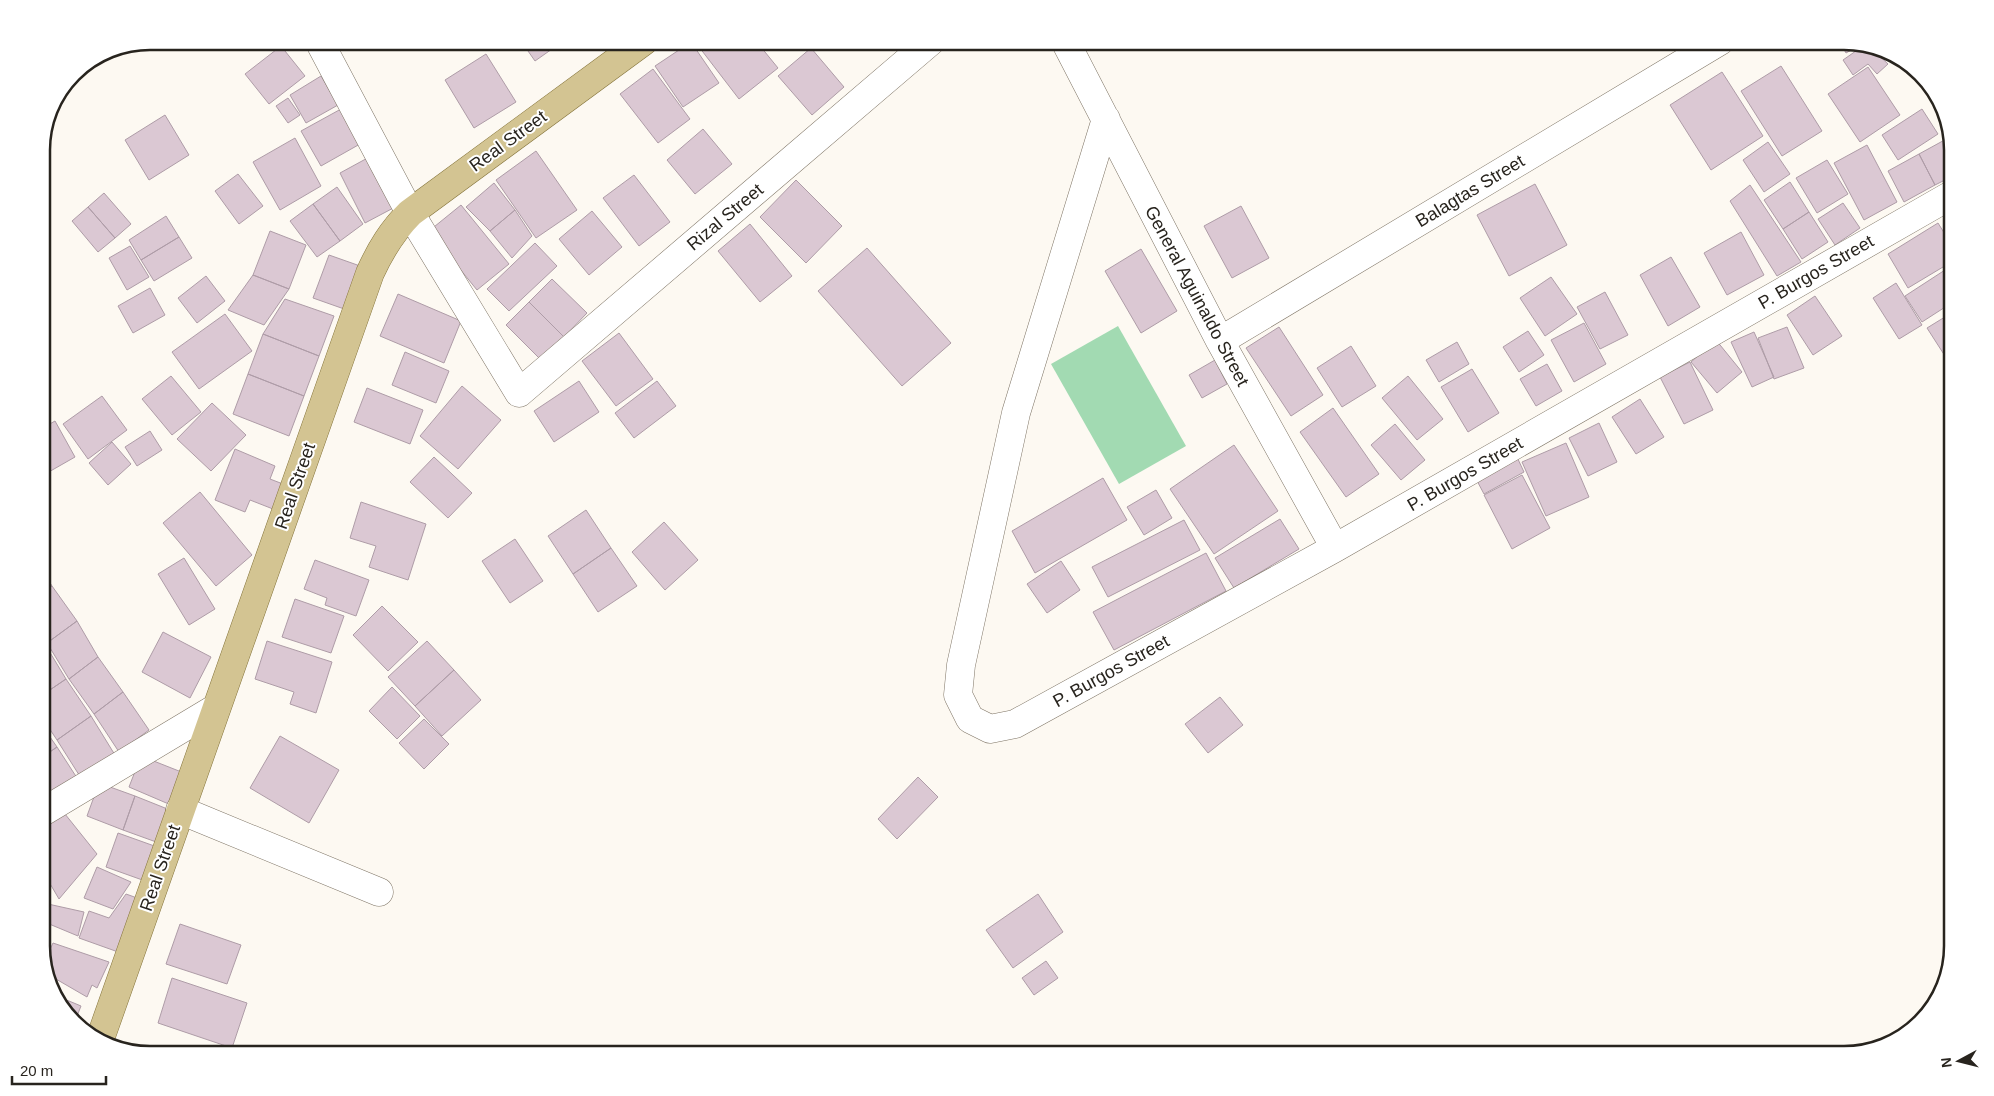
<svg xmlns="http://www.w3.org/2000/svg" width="1994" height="1096" font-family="Helvetica,sans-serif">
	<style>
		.green { fill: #a2dab2 }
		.building { fill: #dbc8d3; stroke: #ae9ca7 }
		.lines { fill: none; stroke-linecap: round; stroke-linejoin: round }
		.minor-casing { stroke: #7e7465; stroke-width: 29 }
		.major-casing { stroke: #84733a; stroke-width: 29 }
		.minor { stroke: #fff; stroke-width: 28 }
		.major { stroke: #d3c492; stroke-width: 28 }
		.labels { text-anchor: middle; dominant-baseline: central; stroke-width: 4; stroke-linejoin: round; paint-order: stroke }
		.street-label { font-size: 18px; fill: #28241e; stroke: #fff }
		.rim { fill: none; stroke: #28241e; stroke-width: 2.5 }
	</style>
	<rect width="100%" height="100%" fill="#fdf9f2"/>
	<path class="green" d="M1118,326L1186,446L1119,484L1051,364Z"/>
	<path class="building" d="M521,41H562V42L535,61Z
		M577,41H592L583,49Z
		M698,41H756L778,68L739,99L696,43Z
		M1839,41H1844L1860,45L1846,53Z
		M691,42L719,83L683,107L655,66Z
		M281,46L305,76L269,104L245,74Z
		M1863,46L1871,48L1888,64L1877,74L1868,64L1853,75L1843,60Z
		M811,48L844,87L812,115L778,76Z
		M486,54L516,102L474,128L445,80Z
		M1781,66L1822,131L1782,156L1741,91Z
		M1868,67L1900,115L1860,142L1828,94Z
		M653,69L690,119L658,143L620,94Z
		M1722,72L1763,136L1711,170L1670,105Z
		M321,76L338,105L306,123L290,95Z
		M288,98L300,115L288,123L276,106Z
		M341,109L360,144L321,166L301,131Z
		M1922,109L1938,134L1898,160L1882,135Z
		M165,115L189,155L149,180L125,140Z
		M703,129L732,164L695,194L667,160Z
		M1950,137L1953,143V176L1935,185L1919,154Z
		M295,138L321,186L280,210L253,162Z
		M1768,142L1790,174L1764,192L1743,160Z
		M1867,145L1897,202L1864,220L1834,163Z
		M536,151L577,210L536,238L496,180Z
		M1919,154L1935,185L1904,202L1888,171Z
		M373,155L399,205L365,223L340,173Z
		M1827,160L1848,194L1817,213L1796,178Z
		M238,174L263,206L239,224L215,191Z
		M634,175L670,222L639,246L603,198Z
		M796,180L842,226L806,263L760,217Z
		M1790,182L1809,212L1783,229L1764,200Z
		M494,183L515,210L490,231L466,207Z
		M1535,184L1567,245L1509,276L1477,215Z
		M1750,185L1801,262L1777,276L1730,201Z
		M337,187L363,224L340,241L313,204Z
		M104,193L131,224L115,238L88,207Z
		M1843,203L1860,228L1835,245L1818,219Z
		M313,204L340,241L317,257L290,221Z
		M461,205L509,264L477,290L429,231Z
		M1241,206L1269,258L1232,278L1204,226Z
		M88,207L115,238L98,252L72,221Z
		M515,210L532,236L512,258L490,231Z
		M592,211L622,247L589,275L559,239Z
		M1809,212L1828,242L1802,259L1783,229Z
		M166,216L179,237L141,260L129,240Z
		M1938,223L1953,247V261L1908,288L1888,254Z
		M750,224L792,276L760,302L718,251Z
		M270,231L306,245L289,289L253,275Z
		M1741,232L1764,275L1727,295L1704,253Z
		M179,237L192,258L154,281L141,260Z
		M535,243L557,266L509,311L487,289Z
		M130,246L149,277L127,290L109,258Z
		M867,248L951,343L902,386L818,291Z
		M1141,249L1177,311L1141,333L1105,271Z
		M329,255L363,267L347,310L313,298Z
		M1671,257L1700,307L1668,326L1640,275Z
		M1945,270L1953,282V302L1922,322L1905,296Z
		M253,275L289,289L264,325L228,310Z
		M206,276L225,301L197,323L178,298Z
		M1551,277L1577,314L1545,336L1520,298Z
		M552,279L587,313L564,337L529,302Z
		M1896,283L1922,325L1899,339L1873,298Z
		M150,288L165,315L133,333L118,306Z
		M1605,292L1628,335L1600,349L1577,307Z
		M398,294L461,321L444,363L380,336Z
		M1815,296L1842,336L1813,355L1787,315Z
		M285,299L334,316L319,356L263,334Z
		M529,302L564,337L541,360L506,325Z
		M1953,312V351L1945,356L1927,328Z
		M225,314L252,351L199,389L172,352Z
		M1584,323L1606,364L1574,382L1551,340Z
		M1279,327L1323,395L1291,416L1246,348Z
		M1787,327L1804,368L1774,379L1758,338Z
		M1528,331L1544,355L1519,372L1503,347Z
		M1754,332L1774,377L1752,387L1731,342Z
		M619,333L653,379L616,406L582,361Z
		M263,334L319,356L304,396L248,374Z
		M1716,340L1742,372L1717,393L1691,362Z
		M1457,342L1469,364L1439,382L1426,360Z
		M1351,346L1376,386L1342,407L1317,368Z
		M405,352L449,371L436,403L392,385Z
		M1215,360L1227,384L1202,398L1189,375Z
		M1690,362L1713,410L1684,424L1660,377Z
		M1547,364L1562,391L1536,406L1520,379Z
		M1472,369L1499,413L1468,432L1441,387Z
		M248,374L304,396L289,436L233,414Z
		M171,376L201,412L172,435L142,399Z
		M1408,376L1443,419L1417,440L1382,398Z
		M579,381L599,412L554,442L534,411Z
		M657,381L676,406L634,438L615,413Z
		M462,386L501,420L458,469L420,436Z
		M367,388L423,410L410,444L354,422Z
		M41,396L48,407L41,411Z
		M102,396L127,430L88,459L63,424Z
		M1640,399L1664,437L1636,454L1612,417Z
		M212,403L246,435L211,471L177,439Z
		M1333,408L1379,474L1346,497L1300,432Z
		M55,421L75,457L47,473L41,464V429Z
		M1599,423L1617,462L1588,476L1569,438Z
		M1395,424L1425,460L1401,480L1371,445Z
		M150,431L162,450L137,466L125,447Z
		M112,442L131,464L108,485L89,463Z
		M1566,443L1589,497L1546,516L1522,462Z
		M1234,445L1278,511L1214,554L1170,489Z
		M235,449L275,466L270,479L283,484L273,509L250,500L245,512L215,500Z
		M1516,455L1524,472L1484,494L1475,477Z
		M434,457L472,493L448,518L410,482Z
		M1522,475L1550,528L1512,549L1484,495Z
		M1103,478L1127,520L1035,573L1012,531Z
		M1156,490L1172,518L1144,535L1127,507Z
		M200,492L252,555L216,586L163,523Z
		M361,502L426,524L408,580L369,567L376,546L350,538Z
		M586,510L611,548L573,574L548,536Z
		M1280,519L1299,549L1234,588L1215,558Z
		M1184,520L1200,550L1108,597L1092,567Z
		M664,522L698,560L665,590L632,552Z
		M515,539L543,581L510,603L482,561Z
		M611,548L637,586L598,612L573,574Z
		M1206,553L1226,591L1114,650L1093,612Z
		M184,558L215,609L189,625L158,574Z
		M315,560L369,580L356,616L325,605L327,598L304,589Z
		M1061,561L1080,590L1047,613L1027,584Z
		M41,568L52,586L41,593Z
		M52,586L77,621L47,643L41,635V593Z
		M295,599L344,616L331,653L282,637Z
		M382,606L418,642L388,671L353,635Z
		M77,621L98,657L69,679L47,643Z
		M163,632L211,657L190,698L142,672Z
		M43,641L66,679L41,696V642Z
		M267,641L332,662L316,713L290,704L294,692L255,679Z
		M427,641L454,670L415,706L388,677Z
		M98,657L123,692L94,714L69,679Z
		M454,670L481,700L442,736L415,706Z
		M66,679L91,716L57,740L41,716V696Z
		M392,687L420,716L397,739L369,711Z
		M123,692L149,730L119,752L94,714Z
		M1220,697L1243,725L1208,753L1185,724Z
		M91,716L115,755L81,778L57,740Z
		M424,719L449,744L424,769L399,743Z
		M41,724L57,747L41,758Z
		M280,736L339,770L309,823L250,788Z
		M57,747L79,781L41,801V758Z
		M141,756L184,773L171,805L129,787Z
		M918,777L938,797L897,839L878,819Z
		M99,783L135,796L123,830L87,816Z
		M135,796L170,810L159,843L123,830Z
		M61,809L97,854L59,899L42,870L41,822Z
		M118,833L160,848L148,882L106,867Z
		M97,867L131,882L113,909L84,898Z
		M42,884L50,898L42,904Z
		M126,894L140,899L121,953L79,938L89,911L109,918Z
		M1038,894L1063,932L1013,968L986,930Z
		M48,904L84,912L78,936L42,921V908Z
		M180,924L241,945L227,984L166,964Z
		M53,943L109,962L97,988L92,985L87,997L49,975L44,962Z
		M1046,961L1058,978L1034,995L1022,978Z
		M172,978L247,1003L232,1048L158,1023Z
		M57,996L81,1006L75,1021L59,1006Z"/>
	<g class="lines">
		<defs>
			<path id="minor" d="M322,41L320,43L410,213L519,393L931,41
				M1065,41L1220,341L1335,548
				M1106,119L1016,413L961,665L958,695L970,719L990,729L1015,724L1335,548L1953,194
				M1220,341L1720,41
				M180,810L379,892
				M41,813L216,708"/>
			<path id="major" d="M99,1042L370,273C381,249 392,231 410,213L644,41"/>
		</defs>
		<use href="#minor" class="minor-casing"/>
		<use href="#major" class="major-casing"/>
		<use href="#minor" class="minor"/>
		<use href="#major" class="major"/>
	</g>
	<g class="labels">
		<g class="street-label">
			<text transform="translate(508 141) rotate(-36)">Real Street</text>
			<text transform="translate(1470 191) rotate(-31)">Balagtas Street</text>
			<text transform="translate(725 217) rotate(-40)">Rizal Street</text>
			<text transform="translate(1816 272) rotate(-30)">P. Burgos Street</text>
			<text transform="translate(1197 296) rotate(62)">General Aguinaldo Street</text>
			<text transform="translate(1465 474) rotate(-30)">P. Burgos Street</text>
			<text transform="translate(295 486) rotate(-71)">Real Street</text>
			<text transform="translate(1111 671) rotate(-29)">P. Burgos Street</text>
			<text transform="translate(160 868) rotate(-71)">Real Street</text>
		</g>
	</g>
	<path d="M0 0H1994V1096H0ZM150 50H1844A100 100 0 0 1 1944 150V946A100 100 0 0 1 1844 1046H150A100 100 0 0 1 50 946V150A100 100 0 0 1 150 50Z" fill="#fff" fill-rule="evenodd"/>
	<path class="rim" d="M150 50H1844A100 100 0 0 1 1944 150V946A100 100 0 0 1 1844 1046H150A100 100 0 0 1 50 946V150A100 100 0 0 1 150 50Z"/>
	<g transform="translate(1959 1061) rotate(263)" stroke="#ffffff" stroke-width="4" paint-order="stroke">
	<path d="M0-4L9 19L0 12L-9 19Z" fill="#28241e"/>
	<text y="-8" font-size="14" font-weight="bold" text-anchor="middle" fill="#28241e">N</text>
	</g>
	<path d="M12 1076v8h94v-8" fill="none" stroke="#28241e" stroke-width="2.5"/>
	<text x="20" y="1076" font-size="15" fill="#28241e" stroke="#ffffff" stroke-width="4" paint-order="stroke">20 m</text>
</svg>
